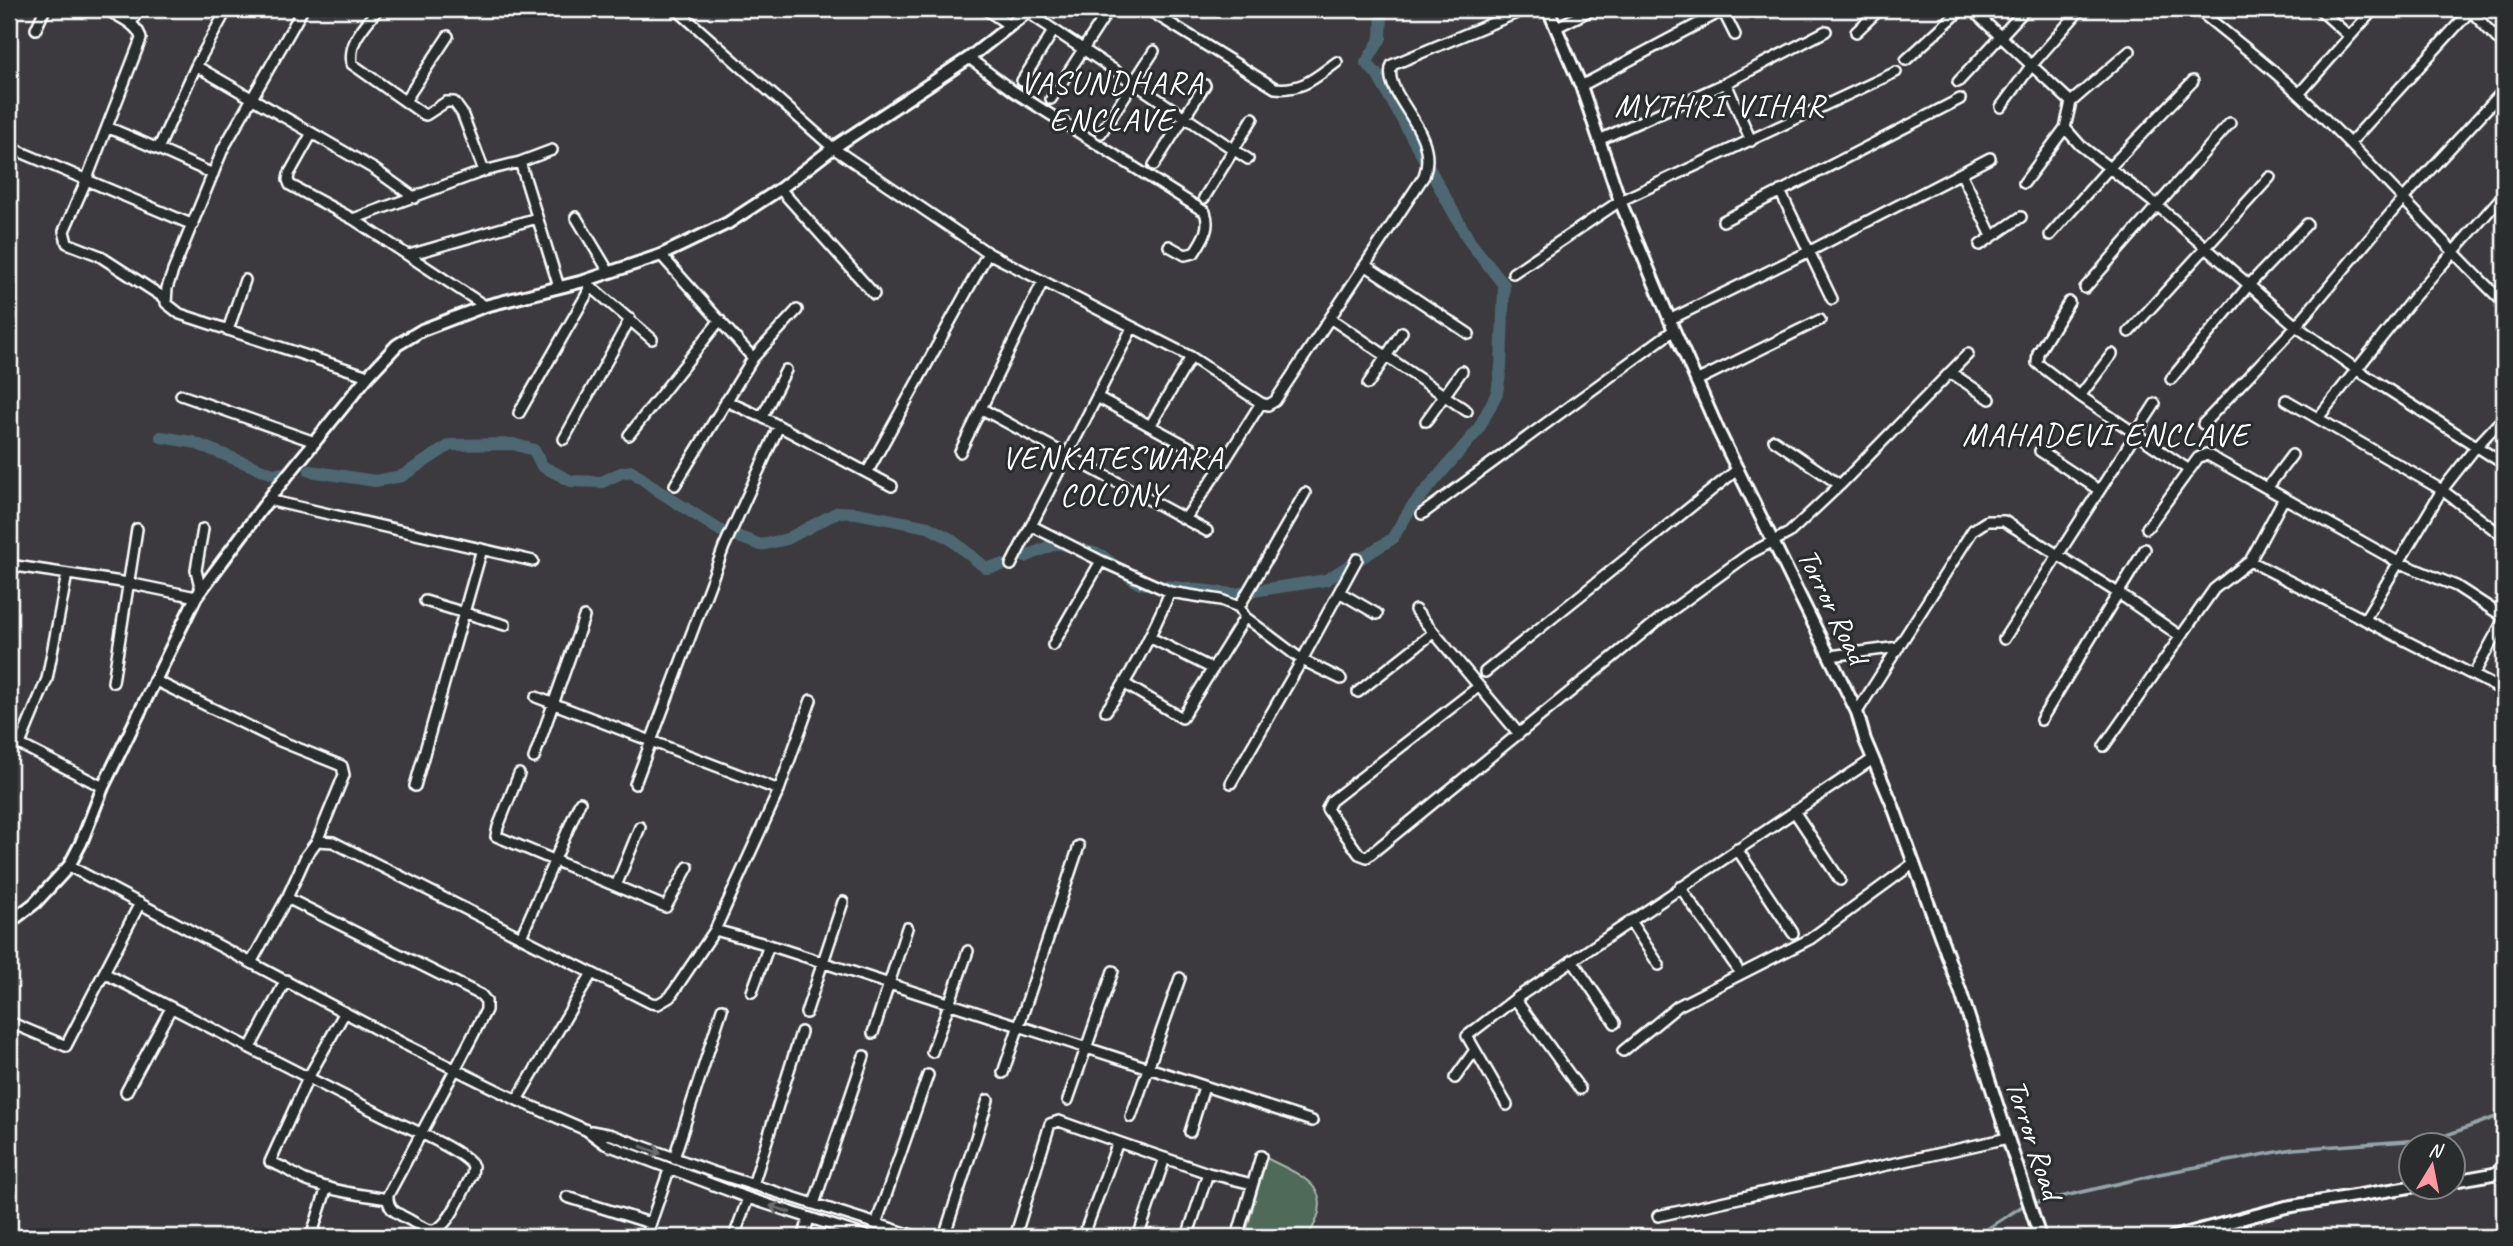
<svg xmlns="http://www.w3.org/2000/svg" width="2513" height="1246" font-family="Caveat,sans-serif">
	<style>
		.green { fill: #506a58; stroke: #a8b4ac; stroke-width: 2 }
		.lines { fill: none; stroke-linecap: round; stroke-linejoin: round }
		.stream { stroke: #94a4aa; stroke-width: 3.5 }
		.canal { stroke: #4d6772; stroke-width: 12 }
		.minor-casing { stroke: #fff; stroke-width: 14 }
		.tertiary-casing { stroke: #fff; stroke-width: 16 }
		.minor { stroke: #2a2d2e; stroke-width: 9 }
		.tertiary { stroke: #2a2d2e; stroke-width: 10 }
		.oneway { stroke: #6a6c6d }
		.labels { text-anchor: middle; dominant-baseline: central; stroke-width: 6; stroke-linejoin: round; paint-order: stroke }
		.street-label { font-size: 30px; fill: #fff; stroke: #2a2d2e }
		.neighbourhood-label { font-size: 32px; letter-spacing: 2px; fill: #fff; stroke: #2a2d2e }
	</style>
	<rect width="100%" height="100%" fill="#3c3a3e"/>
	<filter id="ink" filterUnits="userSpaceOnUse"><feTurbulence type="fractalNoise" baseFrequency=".0143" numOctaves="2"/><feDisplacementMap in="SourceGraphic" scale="14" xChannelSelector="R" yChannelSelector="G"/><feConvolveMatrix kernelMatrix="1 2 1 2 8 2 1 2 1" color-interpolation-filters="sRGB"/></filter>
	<g filter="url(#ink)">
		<path class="green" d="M1266,1158C1305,1177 1340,1190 1307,1237H1267L1247,1229Z"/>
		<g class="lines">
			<path class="stream" d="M2039,1202L2159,1174L2293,1149L2436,1139L2504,1114
				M1975,1237L2021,1207"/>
			<path class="canal" d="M161,437L192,442L273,474L285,473
				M310,471L375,481L402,476L450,445L513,444L534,450L542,466L571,481L602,482L621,473L632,471L657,490L721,531
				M739,537L761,545L787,539L838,512L857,513L928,527L949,538L986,568L1002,565
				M1025,557L1057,543L1101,555L1138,583L1234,594L1326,580L1392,539L1411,508L1478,430L1497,393L1501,367L1504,285L1470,242L1377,74L1366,63L1381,38L1382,9"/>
			<defs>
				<path id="minor" d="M105,9C117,16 139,24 141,39L86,181L64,231L67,243L98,255L166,299
					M303,9L223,149L173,271L167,288L166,303L180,314L368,376
					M378,9C365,26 348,41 352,64L423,114L426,115L446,102H454L462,113L484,171
					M676,9L833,148L988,253L1191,357L1261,403L1268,405L1275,401L1424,176C1441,130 1380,94 1392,65L1526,9
					M985,9L1009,25
					M1147,9L1275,88C1303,91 1316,77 1337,62
					M1722,9L1735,35
					M1971,9L2071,102
					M2197,9C2231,37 2267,64 2299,94C2371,161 2434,235 2504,303
					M2319,9L2349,36
					M2469,9L2504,46
					M1027,12L1248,159
					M131,24L138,9
					M1557,27L1593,9
					M36,29L45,9
					M1856,32L1880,9
					M2130,51L2071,102L2065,128L2080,145L2158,206L2296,326L2356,369L2504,464
					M969,58L1013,91L1205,212C1211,228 1203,239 1194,253L1185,255L1169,246
					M1906,60L1962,9
					M196,66L374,169L415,198
					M1022,81L1054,30
					M1958,82L2026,9
					M1726,83L1751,141
					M1581,86L1726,9
					M2299,94L2374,9
					M1051,99L1104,17
					M405,101L448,36
					M2001,107L2031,66L2081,9
					M107,127L158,149
					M312,133L289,174L288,180L290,185L353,219L485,306
					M1101,133L1154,51
					M1599,140L1726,83L1826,31
					M2349,144L2472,9
					M9,147L193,225
					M520,162L559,287
					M1154,165L1205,85
					M1961,173L1992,236
					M213,174L158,149L196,66L227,9
					M2024,183L2065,128
					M780,189L874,294
					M1780,191L1832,299
					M1204,198L1253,118
					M576,217L609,272
					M353,219L484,171L520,162L552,150
					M1723,221L1960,99
					M2050,235L2110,167L2193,81
					M1980,245L2021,217
					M409,255L537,218
					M661,255L753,358
					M1365,265L1469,334
					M1513,273L1620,201L1896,72
					M588,284L652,339
					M2085,288L2230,123
					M2069,302L2038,353L2037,363L2080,396L2189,470
					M1330,318L1467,411
					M1669,320L1810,251L1990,158
					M228,330L245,280
					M2129,332L2270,177
					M1950,372L1990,399
					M2171,379L2249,285L2307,224
					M1696,381L1820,320
					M1368,384L1402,332
					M181,395L315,442
					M2080,396L2112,354
					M1097,397L1222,465L1185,519
					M2286,400L2442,490L2476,447L2504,417
					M726,401L762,417L892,486
					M982,409L1207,531
					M519,413L591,287
					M762,417L786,370
					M2318,418L2414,297L2504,194
					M1426,421L1462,371
					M2203,424L2296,326L2403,199L2504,90
					M1150,426L1191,357
					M629,435L720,320
					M564,439L630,319
					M1774,440L1840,485
					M2040,451L2099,490
					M960,452L1043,281
					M1222,465L1261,403
					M868,471L988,253
					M675,485L753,358L797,310
					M2268,487L2292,455
					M268,500L533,561
					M1422,514L1674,330
					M1032,526L1101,561L1170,592L1221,600L1239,607L1245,617L1302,660L1341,679
					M2147,528L2198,458L2206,454L2398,562L2456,586L2504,617
					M2250,561L2504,691
					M9,565L128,583L196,597
					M1011,565L1132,328
					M201,591L196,570L203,529
					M1339,592L1377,614
					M425,601L505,625
					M1239,607L1305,493
					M1415,610L1519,734
					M2365,619L2442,490L2504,537
					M1151,638L1213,669
					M2004,639L2155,404
					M1053,645L1101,561
					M1830,656L1899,647
					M1485,672L1738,469
					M2474,674L2504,619
					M154,680L275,739L342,766L344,775L317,841
					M113,682L137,529
					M1125,684L1182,718L1245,617
					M1478,687L1331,801L1327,809L1359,854L1367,857L1661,618L1749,554L1789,533L1840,485L1968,354
					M1358,692L1433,633
					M536,697L779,790
					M1106,711C1133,673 1152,634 1170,592
					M1857,712L1973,530L1987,521H2004L2118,593L2180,636
					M2041,720L2145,549
					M9,739L103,787
					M20,744L47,679L67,574
					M2104,746L2214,589L2250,561L2284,498
					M534,758L584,617
					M519,774L498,827L496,836L666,907L688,867
					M1231,783L1302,660L1357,559
					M635,784L724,547L779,426
					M415,786L482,549
					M1794,811L1840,880
					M1737,849L1793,933
					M69,866L404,1044L517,1100L586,1130L605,1144L748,1198L869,1237
					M616,886L640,827
					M1680,887L1737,968
					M1630,921L1659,965
					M715,930L779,790L811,700
					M521,937L580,802
					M1572,960L1615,1023
					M252,961L287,898L306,856L317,841L333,842L651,1003L658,1004L670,997L715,930L769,945L1312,1121
					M104,973C196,1020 288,1068 380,1114C402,1125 461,1149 473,1166L472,1175C464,1188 448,1232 431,1230C423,1229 414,1222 406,1218C395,1212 387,1209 388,1195C421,1134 454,1073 486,1010V1001L481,995L287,898
					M752,992L769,945
					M1515,999L1580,1089
					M345,1012L308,1078L270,1162C286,1167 292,1174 305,1180C331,1191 360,1195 388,1199
					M806,1013L843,902
					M9,1022L66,1046L140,903
					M873,1033L907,928
					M250,1048L286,980
					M1623,1051L1678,1006L1810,939L1914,863
					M932,1052L968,951
					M1003,1073L1079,846
					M1455,1078L1475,1050
					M126,1092L171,1008
					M517,1100L592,973
					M1068,1100L1113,971
					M1507,1105L1467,1036L1515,999L1873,759
					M1131,1117L1180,978
					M591,1131L612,1135L713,1172L918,1237
					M1190,1132L1204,1087
					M674,1158L722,1009
					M753,1185L801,1032
					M567,1197L650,1223
					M814,1204L864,1056
					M1658,1216L2008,1138
					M876,1224L928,1075
					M311,1237L327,1187
					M646,1237L669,1170
					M734,1237L748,1198
					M803,1237L809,1219
					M944,1237L988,1100
					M1015,1237L1050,1124L1059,1121L1118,1142
					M1083,1237L1118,1142L1208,1173L1252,1184
					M1138,1237L1165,1158
					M1187,1237L1208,1173
					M1237,1237L1261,1156"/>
				<path id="tertiary" d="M1548,9L1581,86L1620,201L1674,330L1719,432L1857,712L1865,740L1893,806L1961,993L2040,1237
					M9,923L35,903L69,866L81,843L103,787L196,597L274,492L368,376L397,345L422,330L485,306L584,281L661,255L728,223L780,189L833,148L969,58L1031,9
					M2454,1181L2493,1174L2504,1169
					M2173,1237L2286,1207L2416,1186"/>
			</defs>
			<use href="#minor" class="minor-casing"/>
			<use href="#tertiary" class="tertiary-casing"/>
			<use href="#minor" class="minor"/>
			<use href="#tertiary" class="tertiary"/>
		</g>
		<defs><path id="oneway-shaft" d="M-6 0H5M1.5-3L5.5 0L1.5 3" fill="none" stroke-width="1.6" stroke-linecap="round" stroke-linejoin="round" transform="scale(1.75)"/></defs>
		<g class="oneway">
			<use href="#oneway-shaft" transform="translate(651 1150) rotate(20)"/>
			<use href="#oneway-shaft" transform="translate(780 1209) rotate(-161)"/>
		</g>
	</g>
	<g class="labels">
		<g class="street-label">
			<text transform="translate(1833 606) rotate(64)">Torror Road</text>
			<text transform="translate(2034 1139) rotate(72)">Torror Road</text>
		</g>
		<g class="neighbourhood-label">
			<text x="1112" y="82">VASUNDHARA<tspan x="1112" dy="37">ENCLAVE</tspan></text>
			<text x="1720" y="105">MYTHRI VIHAR</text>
			<text x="2106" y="434">MAHADEVI ENCLAVE</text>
			<text x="1113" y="457">VENKATESWARA<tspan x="1113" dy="37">COLONY</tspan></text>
		</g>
	</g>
	<rect width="2513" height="1246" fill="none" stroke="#2a2d2e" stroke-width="35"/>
	<rect x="18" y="18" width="2478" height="1211" fill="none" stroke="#fff" stroke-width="2.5" filter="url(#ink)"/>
	<g transform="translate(2432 1166) rotate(10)"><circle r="33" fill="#2a2d2e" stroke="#7f8182" stroke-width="2"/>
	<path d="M0-5L12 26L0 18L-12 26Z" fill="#ff9aa2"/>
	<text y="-10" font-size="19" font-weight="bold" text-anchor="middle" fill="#ffffff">N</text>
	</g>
</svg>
